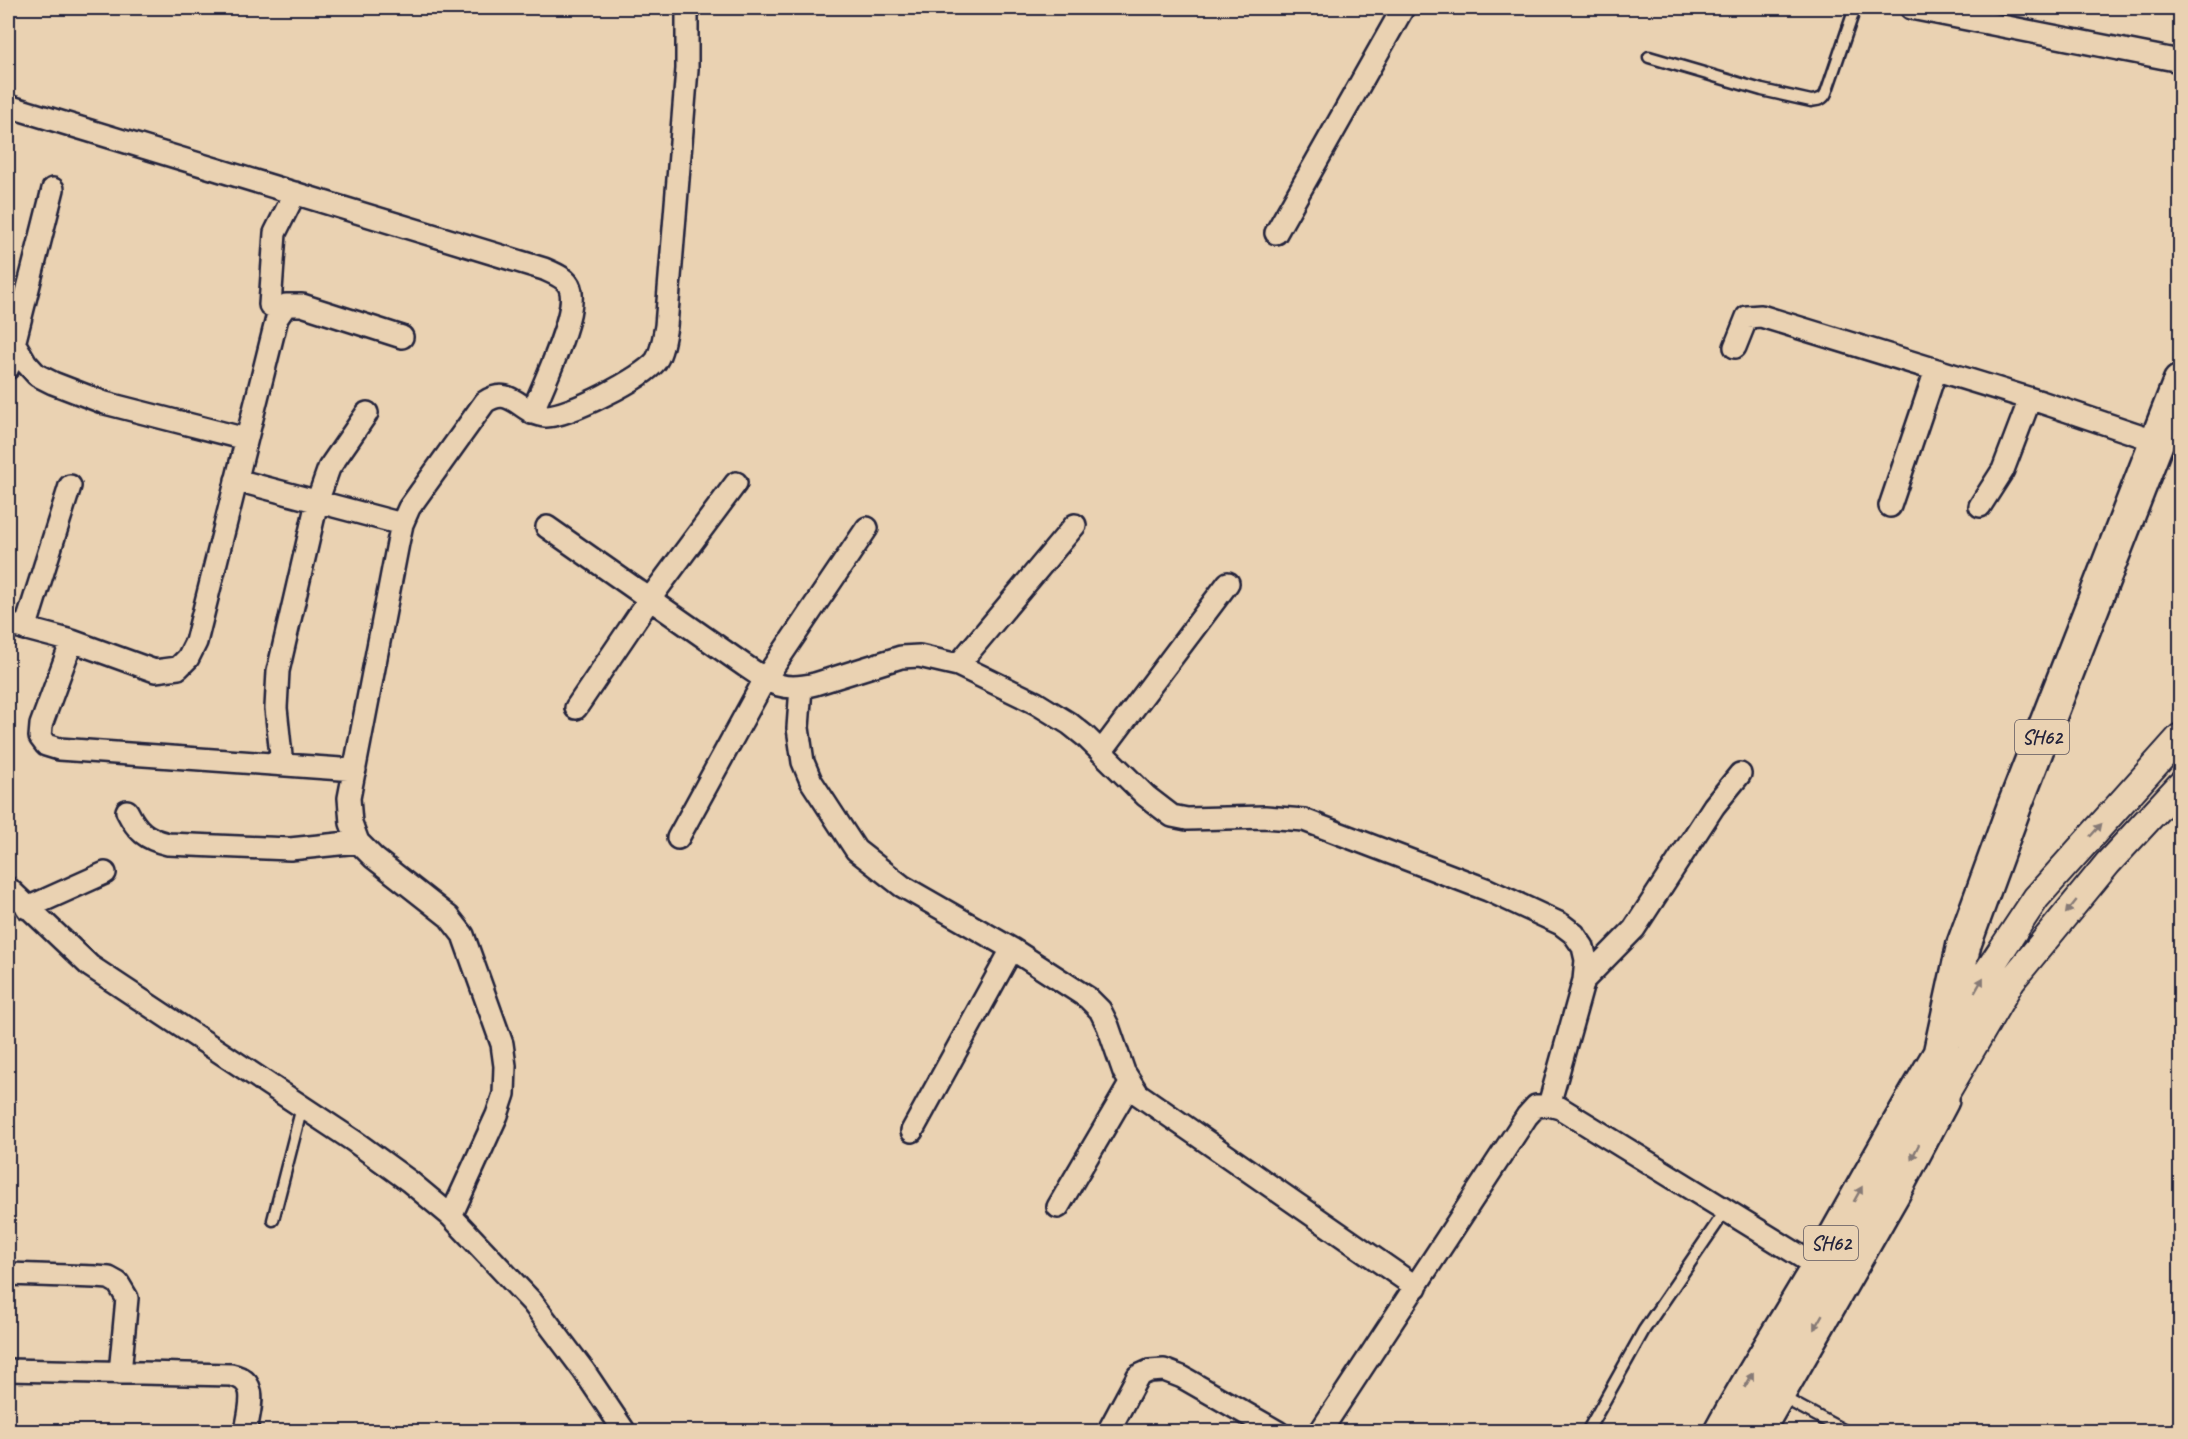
<svg xmlns="http://www.w3.org/2000/svg" width="2188" height="1439" font-family="Caveat,sans-serif">
	<style>
		.lines { fill: none; stroke-linecap: round; stroke-linejoin: round }
		.service-casing { stroke: #22223b; stroke-width: 15 }
		.minor-casing { stroke: #22223b; stroke-width: 26 }
		.tertiary-casing { stroke: #22223b; stroke-width: 30 }
		.primary-casing { stroke: #22223b; stroke-width: 38 }
		.service { stroke: #ead2b2; stroke-width: 10 }
		.minor { stroke: #ead2b2; stroke-width: 21 }
		.tertiary { stroke: #ead2b2; stroke-width: 26 }
		.primary { stroke: #ead2b2; stroke-width: 33 }
		.oneway { fill: #867a76 }
		.labels { text-anchor: middle; dominant-baseline: central; stroke-width: 5; stroke-linejoin: round; paint-order: stroke }
		.shield { fill: #ead2b2; stroke: #5e575f; stroke-width: 1.5 }
		.shield-label { font-size: 20px; font-weight: bold; fill: #22223b }
	</style>
	<rect width="100%" height="100%" fill="#ead2b2"/>
	<filter id="ink" filterUnits="userSpaceOnUse"><feTurbulence type="fractalNoise" baseFrequency=".0167" numOctaves="2"/><feDisplacementMap in="SourceGraphic" scale="12" xChannelSelector="R" yChannelSelector="G"/><feConvolveMatrix kernelMatrix="1 2 1 2 8 2 1 2 1" color-interpolation-filters="sRGB"/></filter>
	<g filter="url(#ink)">
		<g class="lines">
			<defs>
				<path id="service" d="M1649,57L1762,90L1811,101C1817,100 1823,100 1826,93L1855,8
					M273,1220L302,1107
					M1780,1396L1847,1432
					M1587,1432L1644,1330L1726,1210"/>
				<path id="minor" d="M1911,8L2180,61
					M8,106L544,269C553,273 567,278 570,288C579,312 542,387 532,413
					M1276,233L1403,8
					M270,305L275,233L295,193
					M8,332L26,363L37,375L53,383L105,403L246,439
					M1735,347L1747,317L1761,316L2041,402L2157,441
					M8,368L53,189
					M236,480L402,524
					M1890,506L1936,370
					M1980,506L2003,470L2030,399
					M547,527L744,665C772,684 782,692 815,684L901,657L919,656L958,665L1036,703L1070,724L1085,736L1146,796L1172,816L1187,819L1265,817L1304,820L1488,890L1561,924L1574,934L1583,947L1586,960L1584,980L1549,1105
					M8,624L72,641L155,671L178,668L188,658L196,642L277,318L286,305H302L402,337
					M25,629L70,486
					M72,641L41,725L40,737L46,745L59,749L355,770
					M958,665L1075,525
					M801,687L798,728L803,762L811,781L856,850L902,886L1012,949L1088,998L1100,1010L1108,1026L1124,1072L1138,1094L1416,1287
					M576,708L649,600L736,483
					M1101,752L1228,583
					M282,765L276,708L278,671L317,502L329,468L367,413
					M127,811C137,831 146,839 168,844L290,849L358,842
					M678,838L765,679L867,528
					M8,888L90,966L354,1141L409,1181L451,1216L532,1302L584,1371L625,1432
					M27,908L105,873
					M1584,980L1634,929L1714,806L1740,774
					M912,1131L1012,949
					M1058,1207L1130,1084
					M451,1216L497,1115L504,1094L505,1066L502,1044L463,935L449,917L374,858L358,842L351,823L349,798L398,543L402,524L409,508L485,402C512,384 520,414 546,416C567,417 643,378 656,361C662,352 664,337 666,326L687,69V8
					M8,1274L96,1277L109,1278L118,1283L127,1298L120,1373
					M8,1370L231,1375C261,1381 249,1409 246,1432
					M1108,1432L1138,1376L1149,1371L1164,1370L1182,1377L1278,1432
					M1320,1432L1527,1116L1536,1106L1549,1105L1560,1108L1818,1267"/>
				<path id="tertiary" d="M1950,1036L1987,972L2036,898L2180,737
					M1942,1100L2012,980L2108,863L2180,785"/>
				<path id="primary" d="M1721,1432C1752,1375 1787,1321 1819,1266C1859,1195 1898,1124 1940,1054
					M1756,1432L1894,1191L1942,1100L1940,1054L1964,944L2014,807L2180,382"/>
			</defs>
			<use href="#service" class="service-casing"/>
			<use href="#minor" class="minor-casing"/>
			<use href="#tertiary" class="tertiary-casing"/>
			<use href="#primary" class="primary-casing"/>
			<use href="#service" class="service"/>
			<use href="#minor" class="minor"/>
			<use href="#tertiary" class="tertiary"/>
			<use href="#primary" class="primary"/>
		</g>
		<defs><path id="oneway-solid" d="M-6-.8H1V-3.2L6.5 0L1 3.2V.8H-6Z" transform="scale(1.5)"/></defs>
		<g class="oneway">
			<use href="#oneway-solid" transform="translate(2096 830) rotate(-48)"/>
			<use href="#oneway-solid" transform="translate(2071 907) rotate(129)"/>
			<use href="#oneway-solid" transform="translate(1979 985) rotate(-60)"/>
			<use href="#oneway-solid" transform="translate(1915 1152) rotate(117)"/>
			<use href="#oneway-solid" transform="translate(1858 1194) rotate(-61)"/>
			<use href="#oneway-solid" transform="translate(1818 1322) rotate(120)"/>
			<use href="#oneway-solid" transform="translate(1749 1380) rotate(-60)"/>
		</g>
	</g>
	<g class="labels">
		<g class="shield">
			<rect x="2015" y="720" width="54" height="34" rx="4.5"/>
			<rect x="1804" y="1226" width="54" height="34" rx="4.5"/>
		</g>
		<g class="shield-label">
			<text x="2042" y="737">SH62</text>
			<text x="1831" y="1243">SH62</text>
		</g>
	</g>
	<rect width="2188" height="1439" fill="none" stroke="#ead2b2" stroke-width="30"/>
	<rect x="15" y="15" width="2158" height="1409" fill="none" stroke="#22223b" stroke-width="2" filter="url(#ink)"/>
</svg>
